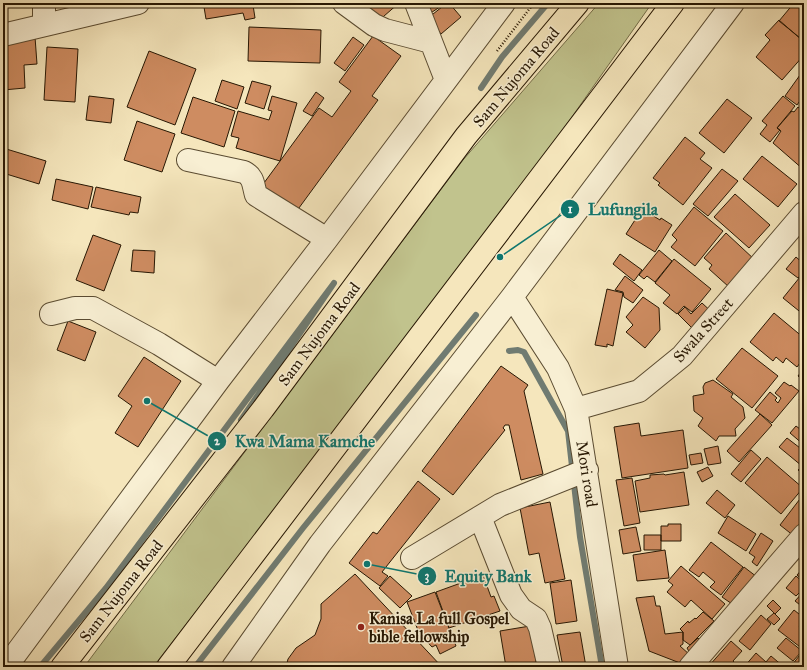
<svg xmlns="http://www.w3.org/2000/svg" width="807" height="670" font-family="'IM FELL Great Primer',serif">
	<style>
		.green { fill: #c1c38d; stroke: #746d48 }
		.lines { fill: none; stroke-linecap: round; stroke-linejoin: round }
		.stream { stroke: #707b71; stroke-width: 6 }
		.building { fill: #ce8c61; stroke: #271703 }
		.minor-casing { stroke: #5a4b31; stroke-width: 24 }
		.major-casing { stroke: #271703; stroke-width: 24 }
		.path { stroke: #271703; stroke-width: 2.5; stroke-dasharray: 1 2; stroke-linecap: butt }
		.minor { stroke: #f8efd3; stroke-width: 22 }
		.major { stroke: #f5e6bc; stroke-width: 22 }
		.poi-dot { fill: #8f2418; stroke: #f8efd3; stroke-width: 1.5 }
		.labels { text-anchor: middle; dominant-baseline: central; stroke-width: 3; stroke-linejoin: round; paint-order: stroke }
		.street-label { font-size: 16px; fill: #271703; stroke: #f8efd3 }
		.poi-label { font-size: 16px; font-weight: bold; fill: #271703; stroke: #f8efd3; text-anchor: start }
		.leader { fill: none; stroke: #0f766e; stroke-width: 1.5 }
		.callout-dot { fill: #0f766e; stroke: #f8efd3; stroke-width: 1.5 }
		.mark-label { font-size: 12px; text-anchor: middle; font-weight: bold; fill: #fff }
		.callout-label { font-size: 17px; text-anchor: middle; font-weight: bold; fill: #0f766e; stroke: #f8efd3; stroke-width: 3; stroke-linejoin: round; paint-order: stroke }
	</style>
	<rect width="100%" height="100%" fill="#f5e6bc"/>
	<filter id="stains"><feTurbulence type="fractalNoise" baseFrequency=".005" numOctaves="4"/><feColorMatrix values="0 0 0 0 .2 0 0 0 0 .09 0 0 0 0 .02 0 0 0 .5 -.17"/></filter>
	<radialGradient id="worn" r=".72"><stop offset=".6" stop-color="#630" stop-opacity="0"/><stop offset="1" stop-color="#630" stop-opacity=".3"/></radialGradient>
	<path class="green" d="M599,3H652L517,195L153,667H84L463,160Z"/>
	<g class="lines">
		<path class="stream" d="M481,88L502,57L548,3
			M509,351L518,350L524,352L568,431L580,537L602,667
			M40,667L106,588L334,283L241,420
			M195,667L303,528L476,315"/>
	</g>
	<path class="building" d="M230,3H242V6L253,5L255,18L245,20L243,13L206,19L204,7Z
		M359,3H399L376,23Z
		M422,3H446L426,16Z
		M447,3H449L461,17L441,34L428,18Z
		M794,3H804V41L779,21Z
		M779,20L804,42V55L782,80L756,57L770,40L765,35Z
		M249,27L321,30L320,63L248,61Z
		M373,36L401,56L372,96L378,100L296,212L261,187L319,108L332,117L351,91L339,82Z
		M35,37L37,64L24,65L25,88L3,90V40Z
		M353,37L364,45L345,71L334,63Z
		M47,47L78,49L75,102L44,100Z
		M149,51L196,69L175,125L127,107Z
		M800,75L804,79V95L797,105L785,96Z
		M222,80L244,87L237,109L215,101Z
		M252,81L271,86L264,109L245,103Z
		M316,92L324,98L312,116L303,111Z
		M89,96L114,99L111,123L86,120Z
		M272,96L297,103L280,161L236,148L239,138L231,136L238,111L269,120L272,111L268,110Z
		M783,96L795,106L777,128L780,130L770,142L760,134L767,125L762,121Z
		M193,97L235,111L224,147L181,133Z
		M727,99L752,118L724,153L699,133Z
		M798,107L804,112V170L773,143L781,131L777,128L792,111L794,112Z
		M137,121L175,134L162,172L124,160Z
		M685,137L705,153L700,159L712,168L683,205L658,185L660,183L653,178Z
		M3,148L46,161L39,184L3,173Z
		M762,156L797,184L778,207L743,179Z
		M722,169L738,181L708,216L693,204Z
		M56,179L93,187L88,209L52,200Z
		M96,187L141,197L138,213L130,212L129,215L91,207Z
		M735,194L770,225L749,248L714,217Z
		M694,207L723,231L695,266L671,247L677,240L672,235Z
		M642,209L660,220L661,218L672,225L655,252L626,234Z
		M726,233L755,260L729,287L709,269L712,265L704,258Z
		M93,235L121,245L104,291L76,280Z
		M133,250L155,251L154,273L131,271Z
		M659,250L672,261L655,282L647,276L644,279L639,275Z
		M620,254L642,270L634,281L613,264Z
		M796,257L804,264V271L798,278L786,269Z
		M674,259L711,289L692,312L684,306L677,314L663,303L670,295L655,283Z
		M804,272V315L783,298Z
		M625,276L643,290L633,303L624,297L623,292L615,290Z
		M607,289L623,293L613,346L607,344V347L595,345Z
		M643,297L659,308L660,330L645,348L626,332L633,325L626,317Z
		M702,303L715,315L697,333L678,314L685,307L691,314Z
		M774,313L804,338V358L797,367L786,358L783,363L776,357L773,361L750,342Z
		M68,321L96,332L85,361L57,350Z
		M742,348L778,376L752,408L716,379Z
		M144,357L181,381L138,447L115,433L132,406L118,396Z
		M501,366L528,385L524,391L543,474L521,480L509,425H505L503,428L505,430L453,495L422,471Z
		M804,368V381L798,376Z
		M713,380L733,394L731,397L743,407L745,418L735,429L736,436H719L716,441L698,426L703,418L694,411L693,396L704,394L703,387L705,383Z
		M784,382L790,386L791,385L799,391L772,423L755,410L770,392L777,398L775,400L778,403L781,398L775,393Z
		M804,393V404L799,400Z
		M760,414L772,425L739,462L727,451Z
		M639,423L641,436L683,430L688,468L622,478L614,427Z
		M796,426L804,432V445L790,433Z
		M787,438L804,451V475L798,470L802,466L779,447Z
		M718,446L721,463L708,465L704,449Z
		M751,450L761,459L741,482L731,474Z
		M701,453L703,463L691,465L689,455Z
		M767,457L803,488L781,514L745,483Z
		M708,467L713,476L702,482L697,472Z
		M684,472L689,505L640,512L635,481L650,478V475L664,474L665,475Z
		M632,478L640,523L624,526L616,480Z
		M418,481L440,499L382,572L388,576L380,586L349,563L373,532L377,534Z
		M717,490L735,505L725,518L706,503Z
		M804,490V523L794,536L780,525L803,495L801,494Z
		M550,502L565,579L545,583L539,553L529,555L520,508Z
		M728,516L756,534L746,551L718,533Z
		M668,524H681V541H661V526H668Z
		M636,527L641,551L623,554L619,530Z
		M761,533L773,541L757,566L752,562L755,557L749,553Z
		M644,535H661V550H644Z
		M711,542L743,567L721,595L710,587L715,582L703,572L699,577L689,570Z
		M665,550L669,578L637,581L633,555Z
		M681,566L725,604L712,619L691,600L685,607L667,592L673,585L668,581Z
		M744,567L757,577L735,606L722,597Z
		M804,567V581L797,575Z
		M355,574L442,667H286L288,659L296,648L315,635L321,619V604Z
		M483,575L491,597L494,596L500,611L449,628L436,592Z
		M390,576L412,596L400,608L379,588Z
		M796,576L804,583V588L796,596L786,588Z
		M571,580L577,621L556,624L550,583Z
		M804,591V608L795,601Z
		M435,592L456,646L440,654L436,645L432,647L419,633L407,602Z
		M654,596L656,606H660L665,634L683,632V644L680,646L690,655L680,663L649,651L636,598Z
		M773,600L781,608L775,614L767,606Z
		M794,610L804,618V621L799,627L804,631V650L778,630Z
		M703,612L714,621L690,645L683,640V632L680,629L688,621L689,623L695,618L696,619Z
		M774,613L780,619L774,625L767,619Z
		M761,615L771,624L750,650L739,641Z
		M530,626L537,667H506L500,631Z
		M580,632L586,667H563L557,635Z
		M698,638L703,642L691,655L687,648Z
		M786,638L802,651L793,661L777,648Z
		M731,641L742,651L733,661L737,665L735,667H708Z
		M803,651L804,667H794L792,665Z
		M756,653L766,662L771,656L784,667H744Z"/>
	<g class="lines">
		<defs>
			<path id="minor" d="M44,3V25
				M344,3L374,25L385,30L431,42
				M416,3L446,80
				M3,35L138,3
				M188,160L244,172C254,177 253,185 256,195L327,239
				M512,297L558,368L576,409L617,667
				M51,314L75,308H93L159,344L218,381
				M576,409L639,391L682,356L804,213
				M480,517L511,595L521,609L536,619L540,628L549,667
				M412,558L500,505L587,470
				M6,667L218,381L327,239L504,3
				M233,667L320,544L512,297L733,3
				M690,667L804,535"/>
			<path id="major" d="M62,667L263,409L466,136L578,3
				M168,667L673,3"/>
		</defs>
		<use href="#minor" class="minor-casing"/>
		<use href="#major" class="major-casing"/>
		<path class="path" d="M497,51L534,3"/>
		<use href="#minor" class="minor"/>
		<use href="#major" class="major"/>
	</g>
	<circle class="poi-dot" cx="361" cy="627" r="4"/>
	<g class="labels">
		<g class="street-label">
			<text transform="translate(516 77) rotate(-50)">Sam Nujoma Road</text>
			<text transform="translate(703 330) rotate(-48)">Swala Street</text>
			<text transform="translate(319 334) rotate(-53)">Sam Nujoma Road</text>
			<text transform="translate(587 474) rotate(81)">Mori road</text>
			<text transform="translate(121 591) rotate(-52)">Sam Nujoma Road</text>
		</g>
		<g class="poi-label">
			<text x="369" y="618">Kanisa La full Gospel<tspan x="369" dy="18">bible fellowship</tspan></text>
		</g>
	</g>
	<path class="leader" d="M500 257L570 209M147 401L217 441M367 564L427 576"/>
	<g class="callout-dot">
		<circle cx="500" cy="257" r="4"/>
		<circle cx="147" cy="401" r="4"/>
		<circle cx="367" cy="564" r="4"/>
		<circle cx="570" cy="209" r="10"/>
		<circle cx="217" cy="441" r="10"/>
		<circle cx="427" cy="576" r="10"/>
	</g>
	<g class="mark-label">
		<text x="570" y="213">1</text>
		<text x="217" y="445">2</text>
		<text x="427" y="580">3</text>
	</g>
	<g class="callout-label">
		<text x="623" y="215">Lufungila</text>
		<text x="305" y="447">Kwa Mama Kamche</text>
		<text x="488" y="582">Equity Bank</text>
	</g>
	<rect width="807" height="670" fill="none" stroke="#f5e6bc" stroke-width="16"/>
	<rect x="4" y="4" width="799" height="662" fill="none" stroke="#271703" stroke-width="2"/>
	<rect x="8" y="8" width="791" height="654" fill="none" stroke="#271703"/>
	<rect width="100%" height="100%" filter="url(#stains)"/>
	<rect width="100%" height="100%" fill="url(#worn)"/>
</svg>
